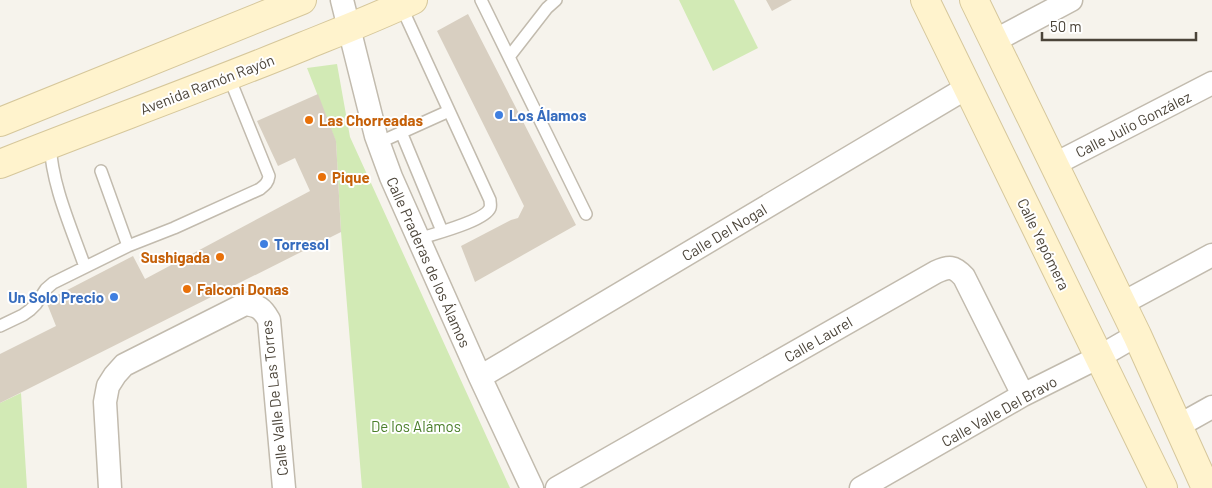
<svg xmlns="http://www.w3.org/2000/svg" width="1212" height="488" font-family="Barlow,sans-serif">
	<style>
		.green { fill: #d2eab5 }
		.building { fill: #d8cfc1 }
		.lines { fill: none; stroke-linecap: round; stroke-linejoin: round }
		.lane-casing { stroke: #c2bbae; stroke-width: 14 }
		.street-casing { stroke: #c2bbae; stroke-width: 25 }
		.secondary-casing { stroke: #d6c79b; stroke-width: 30 }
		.lane { stroke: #fff; stroke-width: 11 }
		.street { stroke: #fff; stroke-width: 22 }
		.secondary { stroke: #fff3cd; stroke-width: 28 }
		.shop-dot { fill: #3f7fe0; stroke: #fff; stroke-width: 2 }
		.food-dot { fill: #e8710a; stroke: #fff; stroke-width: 2 }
		.labels { text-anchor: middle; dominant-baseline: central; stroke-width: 4; stroke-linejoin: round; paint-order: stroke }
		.street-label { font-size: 15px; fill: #4b4439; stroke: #fff }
		.shop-label { font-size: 15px; font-weight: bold; fill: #366cbe; stroke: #fff; text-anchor: start }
		.food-label { font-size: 15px; font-weight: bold; fill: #c56008; stroke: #fff; text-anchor: start }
		.park-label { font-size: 15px; fill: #4a7f2a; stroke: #fff }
	</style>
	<rect width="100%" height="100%" fill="#f6f3ec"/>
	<path class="green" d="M679,0H734L758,48L713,71Z
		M337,64L350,137L510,488H362L341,232L336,142L307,68Z
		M21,393L27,488H0V403Z"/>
	<path class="building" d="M766,0H792L772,11Z
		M468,14L576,225L475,282L461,246L511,220L518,218L524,206L437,31Z
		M318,94L336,141L341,232L0,403V354L56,326L46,301L133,256L145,279L310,191L295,158L278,166L257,121Z"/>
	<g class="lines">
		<defs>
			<path id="lane" d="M481,0L586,214
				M401,6L490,200C490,203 491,205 490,208C485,221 433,234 419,239
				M509,57L547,8L556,0
				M401,132L442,231
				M378,143L449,111
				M50,144C52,186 71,227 85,267
				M101,171L128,246
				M0,326L23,315L30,310L36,304L46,289L53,283L128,246L174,228L260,189C265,185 268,183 269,176L229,77"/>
			<path id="street" d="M342,0L376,136L391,177L480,377L532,488
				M994,41L1071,0
				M1053,165L1212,83
				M1121,304L1212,255
				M480,377L968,87
				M1178,426L1212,407
				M110,488L105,402L108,386L115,375L124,365L245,304C259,306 262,308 269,320L284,488
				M557,488L936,272C949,266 954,266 964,277L1023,395
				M861,488L1023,395L1099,357L1137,335"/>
			<path id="secondary" d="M925,0L1163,488
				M974,0L1137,335L1206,488
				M0,122L302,0
				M0,164C101,124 204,87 304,46C341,31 377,17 413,0"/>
		</defs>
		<use href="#lane" class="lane-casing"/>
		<use href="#street" class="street-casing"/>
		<use href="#secondary" class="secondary-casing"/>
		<use href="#lane" class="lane"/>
		<use href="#street" class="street"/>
		<use href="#secondary" class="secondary"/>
	</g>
	<g class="shop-dot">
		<circle cx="499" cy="115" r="5"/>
		<circle cx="264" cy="244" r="5"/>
		<circle cx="114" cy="297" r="5"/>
	</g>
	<g class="food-dot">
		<circle cx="309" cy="120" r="5"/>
		<circle cx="322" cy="177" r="5"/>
		<circle cx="220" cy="257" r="5"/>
		<circle cx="187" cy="289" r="5"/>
	</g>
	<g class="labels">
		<g class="street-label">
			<text transform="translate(207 84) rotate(-21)">Avenida Ramón Rayón</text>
			<text transform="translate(1133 124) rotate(-27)">Calle Julio González</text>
			<text transform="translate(724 232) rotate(-31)">Calle Del Nogal</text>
			<text transform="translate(1044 244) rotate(64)">Calle Yepómera</text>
			<text transform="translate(429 262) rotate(66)">Calle Praderas de los Álamos</text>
			<text transform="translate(818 339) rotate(-30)">Calle Laurel</text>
			<text transform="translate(274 398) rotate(-96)">Calle Valle De Las Torres</text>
			<text transform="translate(999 411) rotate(-29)">Calle Valle Del Bravo</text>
		</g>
		<g class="shop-label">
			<text x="509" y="115">Los Álamos</text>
			<text x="274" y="244">Torresol</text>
			<text x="104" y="297" text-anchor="end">Un Solo Precio</text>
		</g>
		<g class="food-label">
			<text x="319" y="120">Las Chorreadas</text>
			<text x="332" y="177">Pique</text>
			<text x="210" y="257" text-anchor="end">Sushigada</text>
			<text x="197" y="289">Falconi Donas</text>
		</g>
		<g class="park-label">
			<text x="416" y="426">De los Alámos</text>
		</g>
	</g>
	<path d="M1042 32v8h154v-8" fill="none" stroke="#4b4439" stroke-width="2.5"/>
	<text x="1050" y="32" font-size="15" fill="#4b4439" stroke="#ffffff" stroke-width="4" paint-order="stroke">50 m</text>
</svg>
